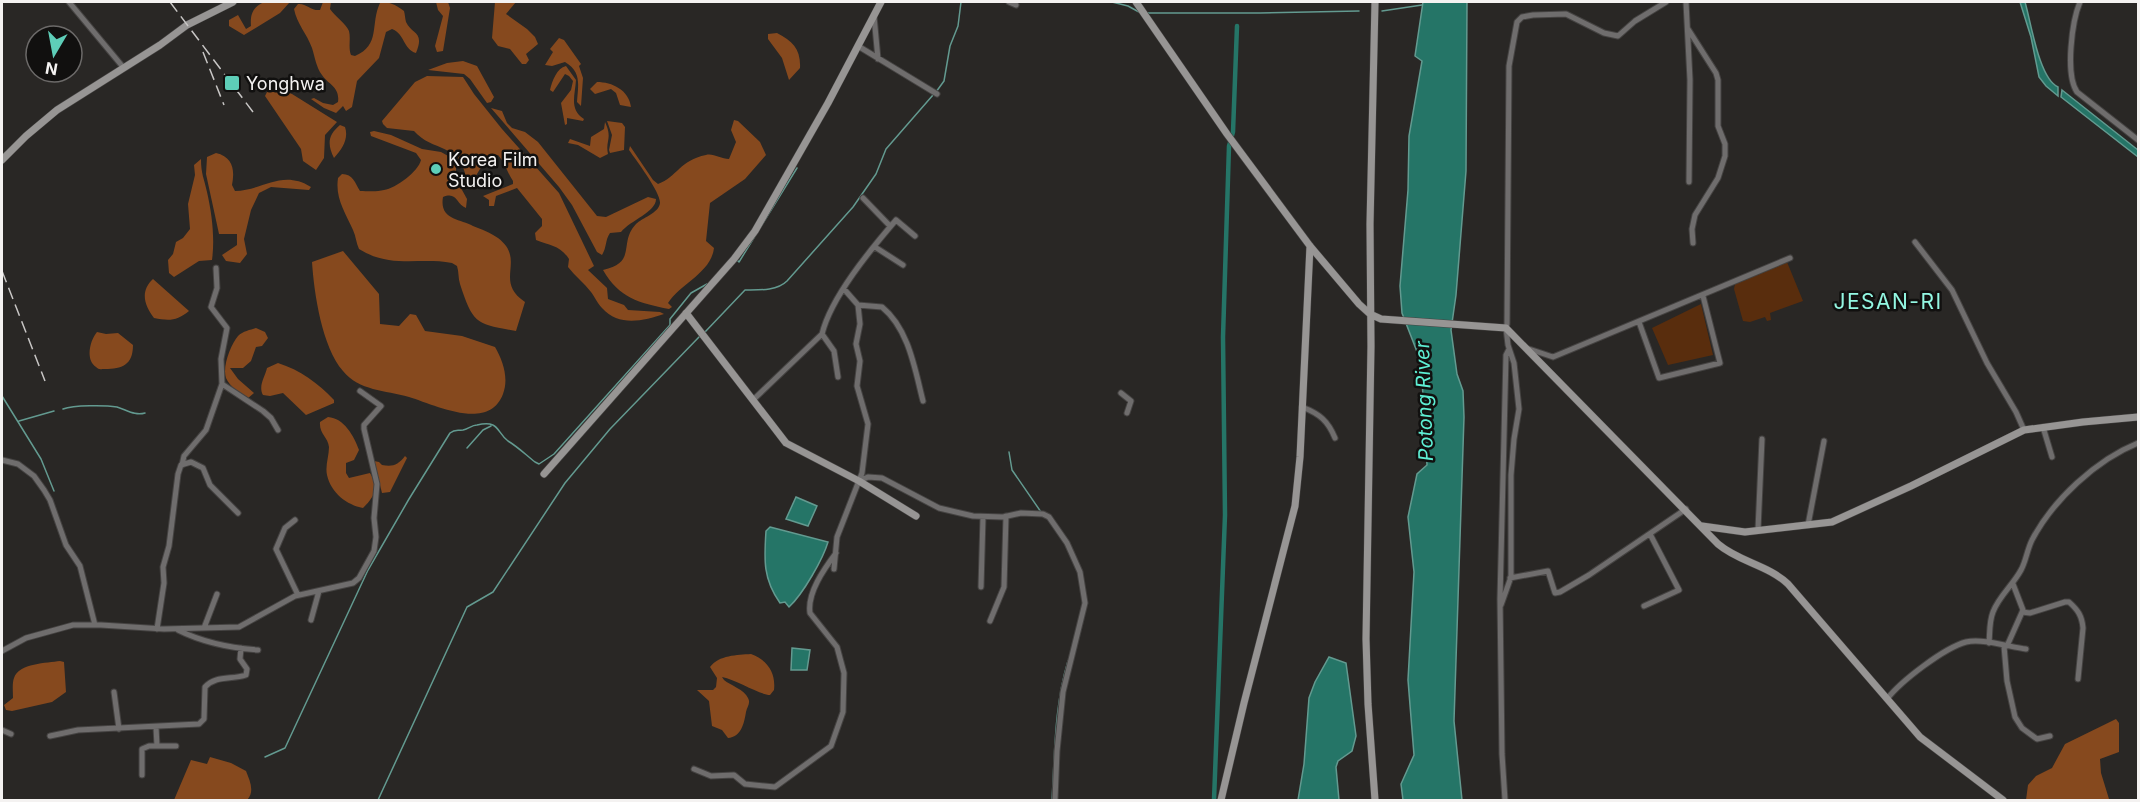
<svg xmlns="http://www.w3.org/2000/svg" width="2140" height="802" font-family="Inter,sans-serif">
	<style>
		.green { fill: #592d0d }
		.forest { fill: #86491e }
		.water { fill: #257567; stroke: #639a90; stroke-width: 1.5 }
		.lines { fill: none; stroke-linecap: round; stroke-linejoin: round }
		.stream { stroke: #639a90; stroke-width: 1.5 }
		.canal { stroke: #257567; stroke-width: 4.5 }
		.street-casing { stroke: #454342; stroke-width: 7 }
		.secondary-casing { stroke: #454342; stroke-width: 8 }
		.street { stroke: #6f6d6d; stroke-width: 5 }
		.secondary { stroke: #979594; stroke-width: 7 }
		.rail { stroke: #c8c6c5; stroke-width: 1.5; stroke-dasharray: 12 6; stroke-linecap: butt }
		.poi-dot { fill: #5eceb8; stroke: #11100f; stroke-width: 2 }
		.labels { text-anchor: middle; dominant-baseline: central; stroke-width: 5; stroke-linejoin: round; paint-order: stroke }
		.poi-label { font-size: 18px; fill: #f4f2f1; stroke: #11100f; text-anchor: start }
		.water-label { font-size: 20px; font-style: italic; fill: #5eefd4; stroke: #11100f }
		.quarter-label { font-size: 21px; letter-spacing: 1.5px; fill: #93f7e2; stroke: #11100f }
	</style>
	<rect width="100%" height="100%" fill="#292725"/>
	<path class="green" d="M1787,262L1803,301L1770,313L1771,320L1767,321L1765,317L1750,322L1743,321L1734,289L1735,284Z
		M1701,304L1713,355L1668,365L1652,328Z"/>
	<path class="forest" d="M264,2H290L280,13L244,35L229,26V20L238,15L246,29L251,26C250,14 253,7 264,2Z
		M323,2H331L330,9C335,16 346,24 349,31C351,39 348,47 351,55L355,56C381,45 370,24 380,3C387,0 398,6 404,11C405,15 405,18 406,22C412,35 425,31 416,53C403,49 405,34 392,29L386,32L379,58L357,81L352,107L346,111L343,106L336,113L324,108L311,99L314,98L323,103L333,105L338,102C340,87 329,85 322,75C316,67 315,57 312,48C307,34 297,24 294,9L298,4C306,3 311,11 320,10Z
		M436,2H448L450,8L443,51L437,52L435,46L443,16L438,10Z
		M495,2H516L506,14L527,29L535,37L538,44L526,54L529,60L526,64H522L510,49L498,46L492,38Z
		M777,33C793,41 801,50 800,68L789,80L782,58L768,39V34Z
		M559,38L564,40L581,64L579,66L583,78L581,106L577,102C578,85 582,72 565,62L552,66L545,65L553,52L550,49Z
		M463,61L477,66L494,97L491,102L487,103L470,79L464,74L428,70L447,63Z
		M566,66L576,80C575,96 569,109 584,119L583,121L567,118V124L565,125L561,103L571,90L573,81L569,76L565,74L553,92L550,90C552,81 557,68 566,66Z
		M427,76L463,77L474,94L502,129L559,193L594,266L588,270L607,288L608,299L624,305L628,310L660,312L664,314C643,321 619,327 602,308C597,303 595,297 591,292C584,283 575,276 568,267L569,259C560,245 550,246 536,240L535,233L542,226V219L517,188L496,196L494,206H489V200L483,196L513,184V181C507,172 505,163 498,155L486,159L474,179L466,178C461,143 432,152 414,131L387,128L383,124L382,121L415,82Z
		M597,82C612,82 629,90 631,107L620,105L616,93L611,89L595,94L590,89Z
		M278,89L292,94L337,122L325,135L324,158L316,170L303,161L301,149L265,96L268,90Z
		M491,108L502,111L507,123L512,128L525,132L538,142L597,216L606,217L648,197L656,199C656,212 631,220 621,232L610,233C605,240 607,247 602,255L597,252L572,205L559,187Z
		M734,120L738,121L760,142L766,155L745,179L710,203L706,241L714,248C711,273 681,283 668,303L672,307L669,309C639,303 619,298 603,270C638,262 618,243 636,224C642,218 659,213 660,203C661,193 636,160 629,150L630,146L653,180L658,184C677,177 680,160 706,155C713,153 721,159 729,159L736,142L731,130Z
		M607,121L622,123L625,127L624,150L610,153L609,150L612,135Z
		M605,122C613,139 605,140 608,154L600,158L578,145L568,143L570,139L590,146L591,137L604,129Z
		M340,125L345,127C349,139 342,149 334,158C327,144 328,135 340,125Z
		M374,131L391,135L422,149L441,152L450,157L456,164V179L467,199L466,208C456,204 457,191 443,197C439,220 460,219 473,226C481,229 491,233 498,238C527,260 493,281 525,302L516,331C476,324 473,324 460,284C458,278 459,272 457,266L452,263C419,257 391,269 359,249C356,243 356,236 353,230C345,212 335,198 338,178L342,174C353,174 355,183 360,191C367,191 377,192 384,190C396,188 418,172 421,160L416,153L371,136L370,132Z
		M216,153C233,157 235,170 232,185L235,191C264,190 282,169 311,187L309,190L271,187L259,193L251,210L244,239L247,254L240,263L226,261L222,255L237,245V234H219L206,174L207,157Z
		M201,159C201,174 204,178 207,192C212,214 215,238 212,260L199,261L174,277L169,273L168,260L173,254L176,242L183,238L190,229L188,204L195,175L194,165Z
		M343,251L379,294L380,324L399,326L410,314L416,315L425,331L462,336L495,347C503,361 509,378 503,394C489,432 435,405 409,397C385,390 359,391 343,371C322,347 314,293 312,262Z
		M153,279L189,311C177,321 169,321 154,318C144,305 140,291 153,279Z
		M256,328L265,332L268,338L262,346L256,347L251,361L243,368H230L238,379L254,393L247,399C240,393 230,387 226,378C222,367 231,344 238,336C243,331 250,330 256,328Z
		M97,332L106,334L118,333L133,345C133,365 122,369 105,369C100,369 99,370 96,367C85,360 90,340 97,332Z
		M278,363C300,370 318,383 334,400V403L306,415L283,393L270,396L263,395C258,386 265,377 267,368Z
		M328,417C344,418 354,436 359,450L354,460L346,463V473L349,478L370,473C379,488 375,496 363,508C347,505 331,493 327,475C325,466 329,456 329,447C328,437 319,434 320,422Z
		M405,456L407,458L390,492L382,493L374,461L379,462L382,465C393,467 398,465 405,456Z
		M751,654C767,660 776,672 774,690L770,695C760,695 737,680 722,677L724,680C730,685 745,690 748,698C751,703 747,707 746,712C744,724 741,737 728,738L722,730L712,726L709,701L697,690H713L716,687L717,678L710,667C719,655 737,655 751,654Z
		M60,661L64,662L66,692L52,702L12,711L6,710L4,705L13,698C13,692 12,683 14,678C19,663 47,663 60,661Z
		M2116,719L2119,723V752L2100,759L2101,773L2109,799L2114,800H2026L2028,785L2036,776L2052,768L2065,744Z
		M210,757L231,763L246,771C250,781 255,792 247,800H174L191,760L207,764Z"/>
	<path class="water" d="M1423,2H1467L1466,171L1456,295L1451,330L1457,374L1463,391L1464,417L1454,721L1462,800H1403L1401,784L1414,755L1408,680L1414,572L1408,517L1417,474L1427,465L1421,362L1402,313L1400,286L1408,190L1409,136L1422,61L1415,56Z
		M2020,2H2025C2031,22 2039,79 2058,87V96L2046,86L2039,77L2031,37Z
		M2062,90L2138,150V157L2061,97Z
		M796,497L817,506L808,526L786,519Z
		M770,527L828,542C823,559 803,594 789,607L785,602L780,603C763,579 764,560 766,531Z
		M792,648L810,650L807,670H791Z
		M1329,657L1346,663L1356,736L1352,751L1338,761L1336,767L1339,800H1298L1304,764L1309,698L1315,682Z"/>
	<g class="lines">
		<path class="stream" d="M1112,2L1128,6L1139,12
			M1382,11L1422,5
			M1147,13H1260L1359,11
			M936,92L944,81L950,46L958,26L961,2
			M737,260L739,262L797,168
			M705,332L745,290C759,290 777,291 787,281L853,207L876,174L886,149L933,95
			M2,396L41,459L54,491
			M63,409C74,405 105,405 117,407C127,410 135,416 145,413
			M19,421L54,411
			M467,448L483,430L491,426
			M1009,452L1012,470L1041,512
			M265,757L285,748L368,570L409,499L450,433C455,429 457,431 463,430C468,429 472,425 477,425C500,420 496,432 508,441C518,447 526,455 535,462L539,464L554,454L670,325V319L691,293L707,284
			M378,800L467,607L493,592L565,483L610,429L699,337
			M1052,800C1055,754 1054,707 1068,661"/>
		<path class="canal" d="M1214,800L1225,515L1223,337L1229,146L1233,132L1237,26"/>
		<defs>
			<path id="street" d="M69,2L123,67
				M1009,2L1016,5
				M1686,2L1690,80L1689,182
				M2080,2C2072,21 2065,74 2077,92L2138,140
				M874,16L878,59
				M1688,29L1716,73L1718,80V126L1725,144V156L1718,178L1695,215L1692,229L1693,243
				M858,46L937,94
				M863,198L890,226
				M1915,242L1952,290L1987,363L2016,412L2024,430
				M875,247L903,265
				M858,305L882,307C909,329 915,370 923,401
				M1639,322L1659,378L1720,363L1703,296
				M1529,349L1553,357L1790,258
				M838,377L834,351L822,334C831,297 871,249 896,220L915,236
				M222,384L263,411L271,418L278,430
				M1121,393L1131,401L1127,413
				M753,400L822,334
				M1302,407C1320,414 1328,421 1335,438
				M2043,427L2052,457
				M2,460L18,464L34,476L44,490L50,500L66,545L80,566L95,625
				M182,465L184,456L206,430L222,384L221,359L227,328L211,307L217,288L216,268
				M859,481L868,477L882,478L939,508L973,516L1003,517L1021,513L1043,514L1049,517L1067,543L1080,572L1085,603L1063,692L1057,751L1055,800
				M295,520L285,528L276,549L298,595
				M1808,525L1824,441
				M1758,530L1762,439
				M834,569L837,537L862,473L868,424L857,386L860,361L856,344L860,324L858,305L844,289
				M1510,578L1548,571L1555,593L1560,592L1589,575L1686,509
				M981,587L983,517
				M1501,605L1511,577V475L1514,439L1519,409L1514,363L1508,345L1506,328L1507,324L1509,66L1517,22L1522,17L1533,15L1566,14L1604,33L1618,36L1635,21L1666,2
				M1644,606L1679,590L1650,534
				M2022,612L2030,613L2065,602H2069C2078,610 2082,616 2083,628L2078,679
				M311,620L319,591
				M990,621L1004,587L1006,516
				M204,628L217,594
				M157,629L164,583L163,567L169,546L178,474L181,465L191,462L203,468L210,485L238,513
				M178,630C202,642 231,648 258,650
				M1989,643C1990,633 1989,622 1993,612C1999,596 2013,585 2021,570C2026,561 2027,550 2032,540C2053,500 2096,460 2138,443
				M2004,646L2007,681L2015,717L2022,728L2037,739L2050,736
				M2007,646L2023,610L2013,584
				M2,651L26,638L73,625H101L164,629L239,627L295,596L353,583L359,578L374,551L376,537L374,518L377,484L364,429V425L381,406L360,391
				M114,692L119,729
				M1887,699C1901,681 1944,648 1966,642C1982,638 2010,647 2026,649
				M156,727L157,746
				M2,730L11,734
				M50,736L78,730L199,724L204,719L205,687C216,675 231,680 246,675L247,669L240,659L241,648
				M694,769L711,776L734,775L745,784L775,787L831,746L843,712L844,673L837,647L810,613C807,593 824,569 836,553
				M142,775V749L149,746H176
				M1505,800L1502,754L1500,599L1506,355L1509,349"/>
			<path id="secondary" d="M1136,2L1227,134L1310,246L1359,304L1370,314L1381,319L1506,328L1718,544C1739,562 1768,565 1788,584L1920,737L2003,800
				M2,160L26,136L57,110L160,45L187,25L233,2
				M686,313L786,443L859,481L916,516
				M544,474L734,259L755,231L828,103L881,2
				M1702,526L1745,532L1832,522L1911,486L2024,430L2083,422L2138,417
				M1221,800L1244,703L1295,506L1300,457L1310,246
				M1375,800L1368,704L1366,639L1371,346L1370,224L1375,2"/>
		</defs>
		<use href="#street" class="street-casing"/>
		<use href="#secondary" class="secondary-casing"/>
		<use href="#street" class="street"/>
		<use href="#secondary" class="secondary"/>
		<path class="rail" d="M170,2L253,112
			M203,52L224,105
			M2,271L45,381"/>
	</g>
	<g class="poi-dot">
		<rect x="224" y="75" width="16" height="16" rx="3"/>
		<circle cx="436" cy="169" r="6"/>
	</g>
	<g class="labels">
		<g class="poi-label">
			<text x="246" y="83">Yonghwa</text>
			<text x="448" y="159">Korea Film<tspan x="448" dy="21">Studio</tspan></text>
		</g>
		<g class="water-label">
			<text transform="translate(1424 401) rotate(-92)">Potong River</text>
		</g>
		<g class="quarter-label">
			<text x="1888" y="301">JESAN-RI</text>
		</g>
	</g>
	<rect width="2140" height="802" fill="none" stroke="#f4f2f1" stroke-width="6"/>
	<g transform="translate(54 54) rotate(190)"><circle r="28" fill="#11100f" stroke="#6c6a69" stroke-width="1.5"/>
	<path d="M0-4.5L10 22L0 15L-10 22Z" fill="#5eceb8"/>
	<text y="-9" font-size="16" font-weight="bold" text-anchor="middle" fill="#f4f2f1">N</text>
	</g>
</svg>
